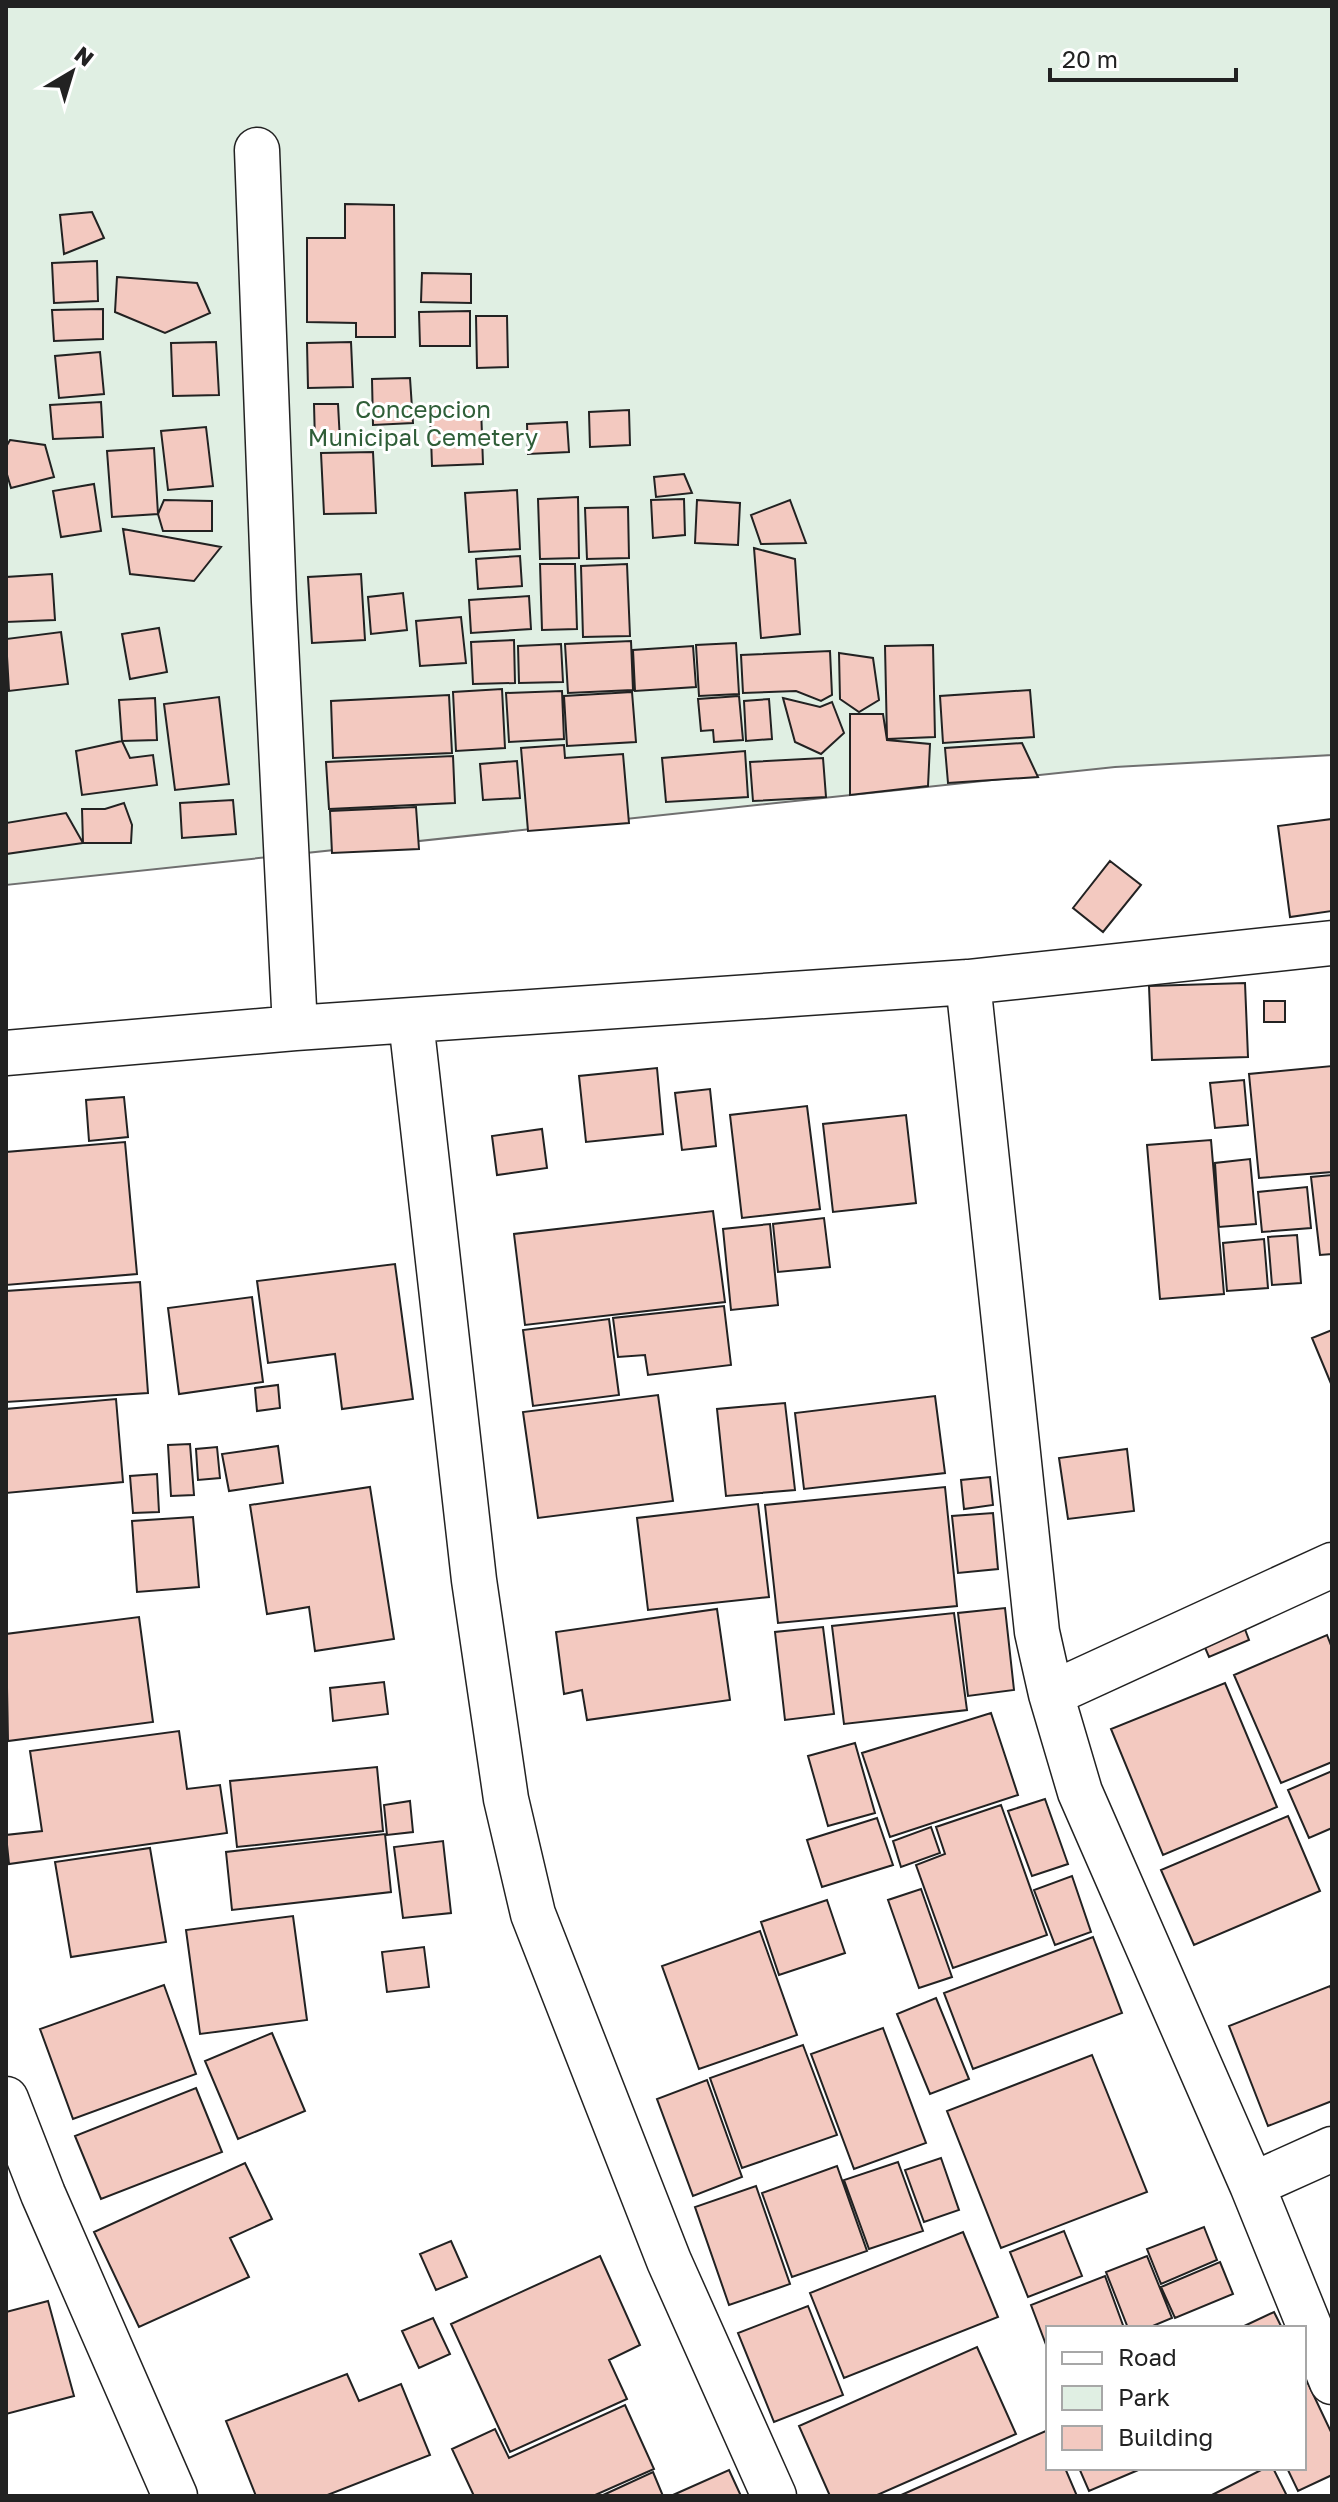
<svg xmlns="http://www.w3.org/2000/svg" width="1338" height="2502" font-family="'Golos Text',sans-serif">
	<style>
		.green { fill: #e0efe3; stroke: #6f6f6f; stroke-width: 2 }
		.building { fill: #f3c9c0; stroke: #222; stroke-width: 2 }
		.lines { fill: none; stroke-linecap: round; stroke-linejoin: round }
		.minor-casing { stroke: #222; stroke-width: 47 }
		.minor { stroke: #fff; stroke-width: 44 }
		.labels { text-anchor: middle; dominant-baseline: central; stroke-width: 6; stroke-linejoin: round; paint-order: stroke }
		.park-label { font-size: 24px; fill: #2f5e38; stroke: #fff }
	</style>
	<rect width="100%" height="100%" fill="#fff"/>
	<path class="green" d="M6,6H1332V755L1115,767L6,885Z"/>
	<path class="building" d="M345,204L394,205L395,337H356V323L307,322V238H345Z
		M92,212L104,238L64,254L60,215Z
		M97,261L98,301L54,303L52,263Z
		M422,273L471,274V303L421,302Z
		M117,277L197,283L210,313L165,333L115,312Z
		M103,309V339L54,341L52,310Z
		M470,311V346H420L419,312Z
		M476,316H507L508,367L477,368Z
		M216,342L219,395L173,396L171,343Z
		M351,342L353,387L308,388L307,343Z
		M100,352L104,394L59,398L55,356Z
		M410,378L413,423L373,425L372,379Z
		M101,402L103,437L53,439L50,405Z
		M314,404H338L340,441L315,442Z
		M481,407L483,464L432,466L430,409Z
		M629,410L630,445L590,447L589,412Z
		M567,422L569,452L528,454L527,424Z
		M206,427L213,486L168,490L161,431Z
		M10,440L45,445L54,477L11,488L6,471V447Z
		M154,448L158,514L112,517L107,451Z
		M373,452L376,513L324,514L321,453Z
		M684,474L692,493L656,497L654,477Z
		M94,484L101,531L61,537L53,491Z
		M517,490L520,549L469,552L465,493Z
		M578,497L579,558L540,559L538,499Z
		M684,499L685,535L653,538L651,500Z
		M164,500L212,501V531H163L158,514Z
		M697,500L740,503L738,545L695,543Z
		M790,500L806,543L761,544L751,515Z
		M628,507L629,558L587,559L585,508Z
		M123,529L221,547L194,581L130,574Z
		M754,548L795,559L800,634L761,638Z
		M520,556L522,586L478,589L476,559Z
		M540,564H575L577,629L542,630Z
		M627,564L630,636L583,637L581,566Z
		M52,574L55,620L6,622V577Z
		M361,574L365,640L312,643L308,577Z
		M403,593L407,630L371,634L368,597Z
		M529,596L531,629L471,633L469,600Z
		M461,617L466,663L420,666L416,621Z
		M159,628L167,672L130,679L122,634Z
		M61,632L68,684L9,691L6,639Z
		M514,640L515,683L473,684L471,642Z
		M631,641L633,690L568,693L565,644Z
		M736,643L739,694L699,696L696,645Z
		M561,644L563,682L519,683L518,646Z
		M933,645L935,737L887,739L885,646Z
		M693,646L696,687L635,691L633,650Z
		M830,651L832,695L821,701L796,691L743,693L741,655Z
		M839,653L873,658L879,700L859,712L840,699Z
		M502,689L505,748L456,751L453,692Z
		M1030,690L1034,737L943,743L940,696Z
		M562,691L564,739L509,742L506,693Z
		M632,692L636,742L567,746L564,696Z
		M449,695L452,753L333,758L331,701Z
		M739,696L743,740L714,742L713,730L701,731L698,699Z
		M219,697L229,784L175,790L164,704Z
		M155,698L157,740L122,741L119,700Z
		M783,698L820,707L832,702L844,733L821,754L795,742Z
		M769,699L772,739L746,741L744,701Z
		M850,714H883L887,740L930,744L928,786L850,795Z
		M122,741L130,758L153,755L157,785L82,795L76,751Z
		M1022,743L1038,777L948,783L945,748Z
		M564,745L565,758L623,754L629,823L528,831L521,748Z
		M745,751L748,797L666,802L662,758Z
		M453,756L455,803L329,809L326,762Z
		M823,758L826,797L753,801L750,762Z
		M517,761L520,798L483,800L480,764Z
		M233,800L236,834L182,838L180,803Z
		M124,803L132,825L131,843H83L82,809H105Z
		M416,807L419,849L332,853L330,811Z
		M66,813L83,843L6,854V823Z
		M1332,819V911L1290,917L1278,826Z
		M1110,861L1141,885L1103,932L1073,908Z
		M1245,983L1248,1057L1152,1060L1149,986Z
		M1264,1001H1285V1022H1264Z
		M1332,1066V1172L1259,1178L1249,1074Z
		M657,1068L663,1134L586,1142L579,1076Z
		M1244,1080L1248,1125L1215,1128L1210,1083Z
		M710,1089L716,1146L682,1150L675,1093Z
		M124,1097L128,1137L89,1141L86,1100Z
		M807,1106L820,1209L742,1218L730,1115Z
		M906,1115L916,1203L833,1212L823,1124Z
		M542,1129L547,1168L497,1175L492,1136Z
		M1211,1140L1224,1294L1160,1299L1147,1145Z
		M125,1142L137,1274L6,1285V1152Z
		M1250,1159L1256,1224L1219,1227L1215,1163Z
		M1332,1175V1254L1320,1255L1311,1177Z
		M1307,1187L1311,1228L1262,1232L1258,1192Z
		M713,1211L725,1302L525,1325L514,1234Z
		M824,1218L830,1267L778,1272L773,1224Z
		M770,1224L778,1305L731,1310L723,1229Z
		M1297,1235L1301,1283L1272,1285L1268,1237Z
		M1264,1239L1268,1288L1227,1291L1223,1243Z
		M395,1264L413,1399L342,1409L335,1354L268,1363L257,1281Z
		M140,1282L148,1393L6,1402V1291Z
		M252,1297L263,1382L179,1394L168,1308Z
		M724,1306L731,1365L648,1375L645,1355L618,1357L613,1318Z
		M609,1319L619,1395L533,1406L523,1330Z
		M1332,1330V1386L1312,1338Z
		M278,1385L280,1408L257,1411L255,1388Z
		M658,1395L673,1501L538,1518L523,1412Z
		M935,1396L945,1473L804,1489L795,1413Z
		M116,1399L123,1482L6,1493V1409Z
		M785,1403L795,1490L726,1496L717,1409Z
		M190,1444L194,1495L171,1496L168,1445Z
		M278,1446L283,1483L229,1491L222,1454Z
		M217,1447L220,1478L198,1480L196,1449Z
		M1127,1449L1134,1511L1068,1519L1059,1458Z
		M157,1474L159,1512L133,1513L130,1476Z
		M990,1477L993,1505L964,1509L961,1480Z
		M370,1487L394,1639L315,1651L309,1607L267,1614L250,1505Z
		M945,1487L957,1606L778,1623L765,1505Z
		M758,1504L769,1597L648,1610L637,1518Z
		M993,1513L998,1569L958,1573L952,1516Z
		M193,1517L199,1587L137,1592L132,1521Z
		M1005,1608L1014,1690L968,1696L958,1613Z
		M717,1609L730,1700L587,1720L582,1690L564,1694L556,1632Z
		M954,1613L967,1710L844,1724L832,1626Z
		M1240,1616L1249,1640L1209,1657L1198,1631Z
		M139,1617L153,1722L8,1741L6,1634Z
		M823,1627L834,1714L785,1720L775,1632Z
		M1327,1635L1332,1648V1762L1281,1783L1234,1675Z
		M384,1682L388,1714L333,1721L330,1688Z
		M1225,1683L1277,1807L1163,1855L1111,1729Z
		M991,1713L1018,1795L890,1837L862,1753Z
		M179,1731L187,1789L220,1785L227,1833L9,1864L6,1835L42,1831L30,1751Z
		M855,1743L875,1813L828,1826L808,1756Z
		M377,1767L383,1831L237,1847L230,1781Z
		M1332,1771V1828L1309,1838L1288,1790Z
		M1045,1799L1068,1864L1032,1876L1008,1811Z
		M410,1801L413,1832L387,1835L384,1805Z
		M1001,1805L1047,1935L953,1968L916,1865L945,1854L936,1827Z
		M1288,1816L1320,1891L1194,1945L1161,1870Z
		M877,1818L893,1865L822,1887L807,1840Z
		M931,1827L940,1853L901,1867L893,1841Z
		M385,1834L391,1892L232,1910L226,1852Z
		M443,1841L451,1913L403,1918L394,1847Z
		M150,1848L166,1942L71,1957L55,1862Z
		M1072,1876L1091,1932L1055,1945L1034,1890Z
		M921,1889L952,1977L919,1988L888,1900Z
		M827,1900L845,1953L779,1975L761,1922Z
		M293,1916L307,2020L200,2034L186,1930Z
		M760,1931L797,2035L699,2069L662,1966Z
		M1093,1937L1122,2013L973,2069L944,1993Z
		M424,1947L429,1987L387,1992L382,1952Z
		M164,1985L196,2074L73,2119L40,2029Z
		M1330,1986L1332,1992V2101L1268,2126L1229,2026Z
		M936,1998L969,2079L930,2094L897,2014Z
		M883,2028L926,2143L854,2169L811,2054Z
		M272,2033L305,2111L238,2139L205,2061Z
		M803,2045L837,2135L742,2168L710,2078Z
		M1092,2055L1147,2192L1001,2248L947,2111Z
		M707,2080L742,2177L693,2196L657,2099Z
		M196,2088L222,2152L101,2199L75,2136Z
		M941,2158L959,2210L924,2222L905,2170Z
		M898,2162L923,2231L869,2249L844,2180Z
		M245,2163L272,2219L230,2238L249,2277L139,2327L94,2232Z
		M837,2166L867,2251L792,2277L762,2193Z
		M756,2186L790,2284L729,2305L695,2207Z
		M1204,2227L1217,2260L1161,2284L1147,2249Z
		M1064,2231L1082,2276L1028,2297L1010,2252Z
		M963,2232L998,2317L844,2378L810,2293Z
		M451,2241L467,2277L436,2290L420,2254Z
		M600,2256L640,2345L609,2360L627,2399L510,2452L451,2324Z
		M1147,2256L1172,2318L1148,2328H1128L1106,2272Z
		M1220,2262L1233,2294L1175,2318L1161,2287Z
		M1105,2276L1124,2328H1048V2350L1031,2305Z
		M48,2301L74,2396L6,2414V2312Z
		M808,2306L843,2395L774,2422L738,2333Z
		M1274,2312L1282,2328H1240Z
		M433,2318L450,2354L419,2368L402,2331Z
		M977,2347L1016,2434L875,2496H830L799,2426Z
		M347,2374L359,2401L401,2384L430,2455L325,2496H256L226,2421Z
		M1304,2375L1332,2434V2475L1298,2491L1287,2468H1304Z
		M625,2405L654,2469L593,2496H474L452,2449L495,2429L509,2458Z
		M1048,2430V2468H1065L1077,2496H899Z
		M1079,2468H1143L1089,2491Z
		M1265,2468H1273L1287,2496H1210Z
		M729,2470L741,2496H673V2495Z
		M653,2472L663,2496H601Z"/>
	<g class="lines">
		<defs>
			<path id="minor" d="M257,150L274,602L295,1028
				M968,982L1037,1632L1051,1694L1080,1792L1252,2185L1332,2382
				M411,1021L474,1580L506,1799L533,1914L669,2261L774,2496
				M6,1053L295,1028L968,982L1332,943
				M1051,1694L1332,1565
				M6,2099L43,2194L175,2496
				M1252,2185L1332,2149"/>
		</defs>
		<use href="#minor" class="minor-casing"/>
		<use href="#minor" class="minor"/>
	</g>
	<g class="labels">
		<g class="park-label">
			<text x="423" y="408">Concepcion<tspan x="423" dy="28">Municipal Cemetery</tspan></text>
		</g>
	</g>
	<rect width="1338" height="2502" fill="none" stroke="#222222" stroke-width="16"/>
	<rect x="1046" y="2326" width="260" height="144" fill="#ffffff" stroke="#a7a7a7" stroke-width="2"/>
	<rect x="1062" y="2352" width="40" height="12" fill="#ffffff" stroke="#a7a7a7" stroke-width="2"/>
	<text x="1118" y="2366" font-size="24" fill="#222222">Road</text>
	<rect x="1062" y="2386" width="40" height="24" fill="#e0efe3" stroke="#a7a7a7" stroke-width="2"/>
	<text x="1118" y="2406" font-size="24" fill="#222222">Park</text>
	<rect x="1062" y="2426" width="40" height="24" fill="#f3c9c0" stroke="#a7a7a7" stroke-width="2"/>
	<text x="1118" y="2446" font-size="24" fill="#222222">Building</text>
	<g transform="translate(72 72) rotate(38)" stroke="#ffffff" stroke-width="6" paint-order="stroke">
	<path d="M0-6L14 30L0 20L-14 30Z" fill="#222222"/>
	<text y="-12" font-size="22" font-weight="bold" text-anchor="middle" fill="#222222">N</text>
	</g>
	<path d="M1050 68v12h186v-12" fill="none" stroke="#222222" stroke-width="4"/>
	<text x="1062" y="68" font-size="24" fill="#222222" stroke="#ffffff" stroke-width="6" paint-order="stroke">20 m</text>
</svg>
